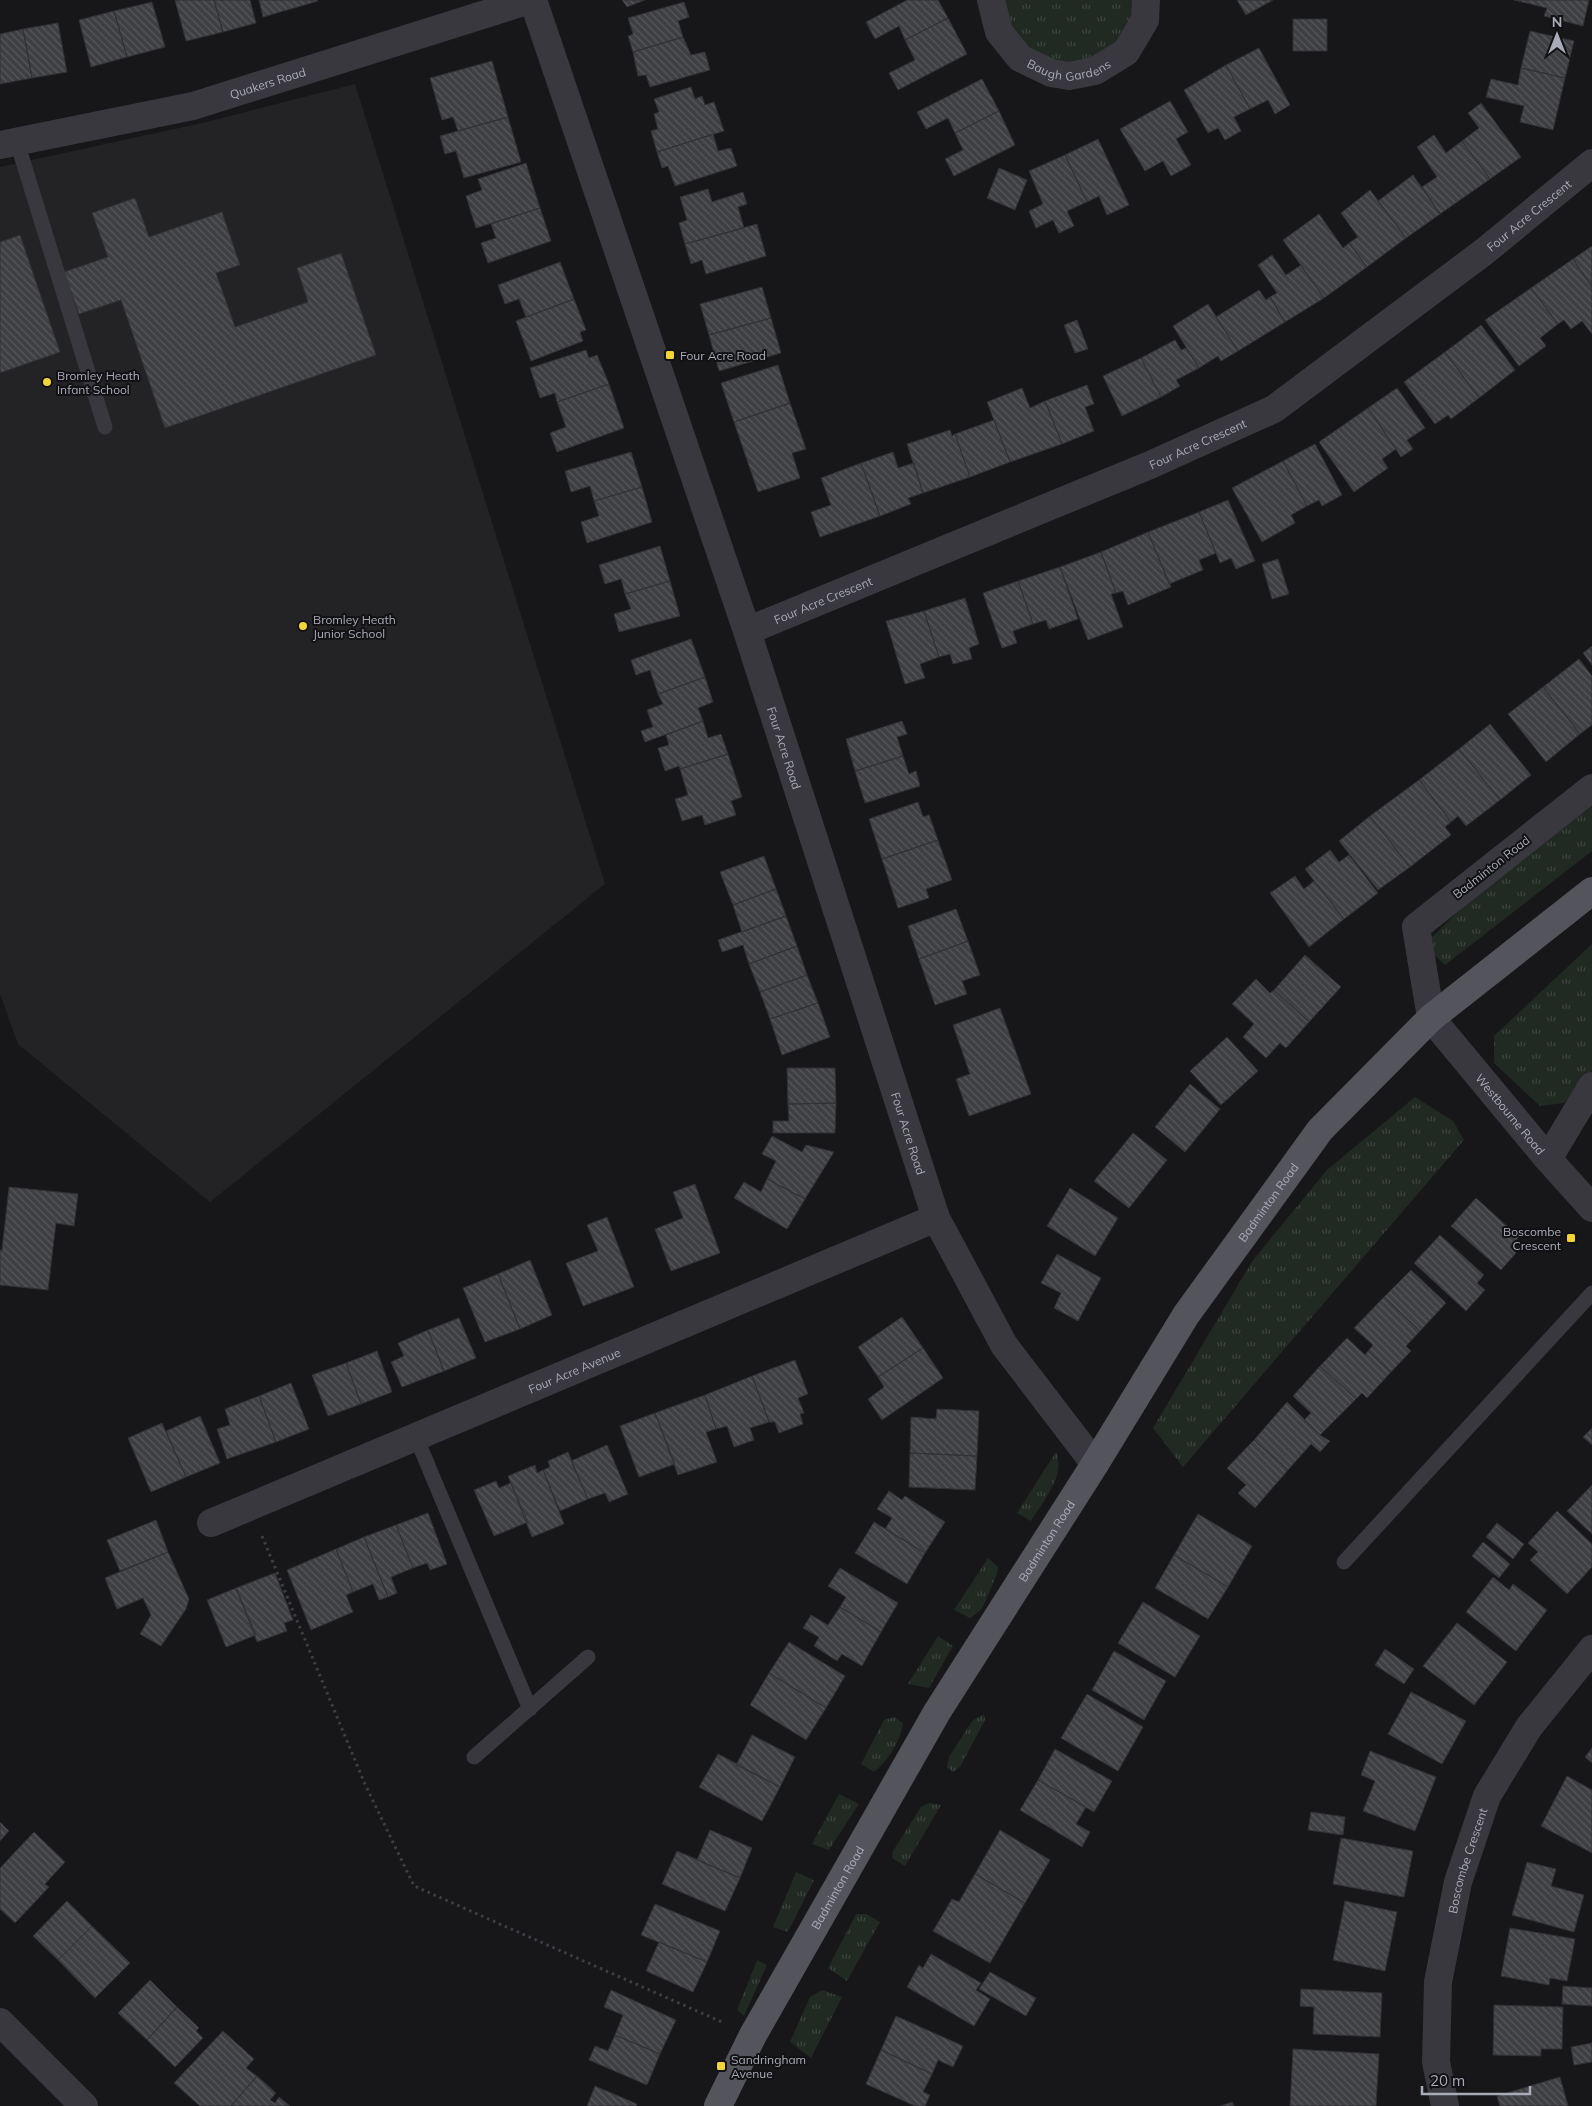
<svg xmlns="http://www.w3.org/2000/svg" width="1592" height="2106" font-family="Mulish,sans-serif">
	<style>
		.built { fill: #232326 }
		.grass { fill: url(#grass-tufts) }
		.building { fill: url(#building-back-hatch); stroke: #313135 }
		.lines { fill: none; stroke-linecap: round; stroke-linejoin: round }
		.path { stroke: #3e3e45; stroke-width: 3; stroke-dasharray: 2.5 4; stroke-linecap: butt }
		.service { stroke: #38383e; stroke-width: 15 }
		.minor { stroke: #38383e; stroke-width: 28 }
		.primary { stroke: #54545d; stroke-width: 28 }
		.poi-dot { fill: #f2d436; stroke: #121214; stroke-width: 2 }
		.labels { text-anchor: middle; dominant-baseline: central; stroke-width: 4; stroke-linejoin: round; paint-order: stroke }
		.street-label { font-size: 12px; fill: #a9abb9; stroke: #121214 }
		.poi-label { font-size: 12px; fill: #a9abb9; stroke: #121214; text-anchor: start }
	</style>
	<defs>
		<pattern id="grass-tufts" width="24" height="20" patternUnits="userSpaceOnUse" patternTransform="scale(1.25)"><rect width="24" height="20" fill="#212923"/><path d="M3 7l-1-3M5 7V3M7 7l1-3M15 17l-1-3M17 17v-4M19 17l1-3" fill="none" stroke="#3e4541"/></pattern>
		<pattern id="building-back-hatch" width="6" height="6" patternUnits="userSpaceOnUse" patternTransform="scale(1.25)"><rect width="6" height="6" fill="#3e3f43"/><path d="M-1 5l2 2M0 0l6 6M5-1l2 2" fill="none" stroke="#57585c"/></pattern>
	</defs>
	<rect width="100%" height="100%" fill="#171719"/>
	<path class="built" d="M355,84L605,884L210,1202L18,1044L0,994V167L202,123Z"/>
	<path class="grass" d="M1003,0H1134L1133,17L1117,43L1091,60L1069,63L1054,61L1028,49L1010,27Z
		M1592,806V851L1445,965L1433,954L1432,937L1462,908Z
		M1592,944V1070L1579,1092L1564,1103L1540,1106L1494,1063V1036Z
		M1415,1097L1453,1121L1464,1140L1183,1467L1153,1428L1253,1260L1327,1170Z
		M1056,1452C1066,1476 1043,1501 1031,1521L1017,1513Z
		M988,1558L998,1567L997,1574L982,1609L970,1618L954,1610Z
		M938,1636L953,1646L929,1688L908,1684Z
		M984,1714L985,1720L960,1767L953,1772L947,1767L949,1757L972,1721Z
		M894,1717L903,1723C901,1740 888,1761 874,1772L861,1764L884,1720Z
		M839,1794L859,1804L829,1850L812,1844Z
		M929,1803L941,1805L905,1866L892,1858L893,1851L921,1807Z
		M796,1872L814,1880L788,1932L773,1927Z
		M856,1914H866L880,1922L847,1981L828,1968Z
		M757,1960L767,1965L744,2016L737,2010Z
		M822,1990L842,1997L811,2058L790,2042L810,1997Z"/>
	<path class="building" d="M175,0H214L223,32L186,41Z
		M214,0H250L256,23L223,32Z
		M259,0H317L318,1L263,17Z
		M622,0H645L627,7Z
		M907,0H938L948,18L905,40L899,26L875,39L866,22Z
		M1237,0H1273L1246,15Z
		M1514,0H1589L1583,26L1544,16L1547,8Z
		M152,2L165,47L127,57L114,11Z
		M684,2L689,17L678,21L683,37L633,52L628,36L633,34L628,18Z
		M114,11L127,57L91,67L79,20Z
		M948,18L967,54L898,90L889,73L915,60L905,40Z
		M1293,19H1327V51H1293Z
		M58,23L67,72L32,78L23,29Z
		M23,29L32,78L0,84V34Z
		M1530,31L1574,41L1565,78L1521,68Z
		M683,37L691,55L705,52L710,70L650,87L646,75L638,76L633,52Z
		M1259,48L1290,105L1275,114L1268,100L1250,109L1226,65Z
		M492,61L508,117L458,131L453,117L442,120L430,78Z
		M1226,65L1250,109L1234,117L1241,131L1225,140L1218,128L1208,133L1184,90Z
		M1521,68L1565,78L1553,130L1520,122L1524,106L1486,97L1491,79L1518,85Z
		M982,79L999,111L955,133L948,118L926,129L917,112Z
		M691,87L695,99L702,96L705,105L714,102L724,131L657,152L651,131L658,129L654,114L659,112L654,99Z
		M1170,101L1188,132L1176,139L1191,165L1171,176L1163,161L1145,171L1120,129Z
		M1481,103L1521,157L1490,179L1462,141L1479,128L1468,113Z
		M999,111L1015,145L954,176L945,159L963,150L955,133Z
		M508,117L521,162L464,178L456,151L445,154L440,136Z
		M713,134L718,151L731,148L737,166L675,186L668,166L662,168L657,152Z
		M1434,135L1446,153L1462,141L1490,179L1440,214L1422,187L1437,177L1417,147Z
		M1098,139L1129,205L1107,215L1099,196L1087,202L1065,155Z
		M1065,155L1087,202L1067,211L1074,226L1059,233L1053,220L1036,228L1029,211L1043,204L1029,171Z
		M526,163L540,208L476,228L466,196L482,190L478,179Z
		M999,168L1027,180L1015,210L987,198Z
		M1413,175L1440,214L1406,238L1378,201Z
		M708,189L712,202L743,192L747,204L738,207L744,228L685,244L679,223L687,220L680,197Z
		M1370,190L1406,238L1367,267L1349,243L1358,237L1341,213Z
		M135,198L149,237L222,212L240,265L216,273L235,327L308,302L297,268L341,253L376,355L165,428L121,300L79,314L64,272L108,257L92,213Z
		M540,208L551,241L488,263L481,243L496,238L491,224Z
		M1319,214L1343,248L1349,243L1367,267L1324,298L1283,240Z
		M757,224L766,256L706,274L702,260L691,264L685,244Z
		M20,235L60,352L0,373V242Z
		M1592,246V287L1573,259Z
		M1272,255L1286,275L1301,265L1324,298L1285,322L1270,297L1277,293L1258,265Z
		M1573,259L1592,287V334L1582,321L1571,329L1564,320L1558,324L1531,288Z
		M560,262L574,299L526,317L519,299L505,304L498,285Z
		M762,287L771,318L709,335L700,304Z
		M1531,288L1558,324L1540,338L1546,346L1519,366L1485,320Z
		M1259,290L1266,300L1270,297L1285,322L1238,351L1216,317Z
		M574,299L586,330L580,332L583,341L531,361L516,321Z
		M1208,304L1238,351L1221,361L1218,356L1199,368L1173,326Z
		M771,318L781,353L719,371L709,335Z
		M1077,320L1088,349L1075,353L1064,325Z
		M1481,325L1515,370L1479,398L1445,352Z
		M1175,340L1181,350L1186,348L1199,368L1176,380L1180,386L1161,397L1141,358Z
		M586,350L589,358L597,355L609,384L557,402L555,393L540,398L530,368Z
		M1445,352L1479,398L1451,419L1448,415L1435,424L1404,382Z
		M1141,358L1161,397L1122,416L1103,376Z
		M778,365L790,403L734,422L721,383Z
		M609,384L624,428L557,452L550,433L566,427L557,402Z
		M1087,385L1094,404L1085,407L1094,431L1062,444L1045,401Z
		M1022,388L1030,408L1045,401L1062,444L1010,462L987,402Z
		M1397,388L1425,428L1407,440L1413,449L1401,457L1368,408Z
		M790,403L806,449L792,453L800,478L758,492L734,422Z
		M1368,408L1396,449L1382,459L1388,468L1354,492L1319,442Z
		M994,420L1010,462L970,477L955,434Z
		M950,430L952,436L955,434L970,477L923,493L907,444Z
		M1315,444L1342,495L1322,506L1319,500L1307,506L1283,461Z
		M631,452L642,487L594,501L590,486L571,492L565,471Z
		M893,452L898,468L914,463L923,493L908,498L911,504L880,516L861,463Z
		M1283,461L1307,506L1291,515L1295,523L1262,542L1232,488Z
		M861,463L880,516L820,537L811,512L831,505L821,478Z
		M642,487L652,522L587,543L581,522L599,516L594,501Z
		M1228,500L1255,561L1236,569L1231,558L1220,563L1199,512Z
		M1199,512L1216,553L1199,560L1203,570L1169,584L1148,532Z
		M1148,532L1171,587L1128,605L1123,591L1116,593L1101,552Z
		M660,546L670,581L625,594L621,579L605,584L599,565Z
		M1101,552L1116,593L1111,594L1123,627L1088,640L1060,567Z
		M1278,559L1289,594L1272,599L1262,564Z
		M1060,567L1078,619L1049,629L1046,620L1033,624L1018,581Z
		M670,581L680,616L619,632L614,614L631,609L625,594Z
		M1018,581L1033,624L1013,631L1017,643L1002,648L983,593Z
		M965,598L979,644L969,648L972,659L953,664L950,654L939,657L924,611Z
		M924,611L939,657L920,664L925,678L905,684L886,621Z
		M691,639L705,677L658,694L650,670L636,675L631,660Z
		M1592,646V665L1583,653Z
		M1579,659L1592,676V725L1580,734L1543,687Z
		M705,677L713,702L698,708L703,721L645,742L641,731L653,727L647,710L663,704L658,694Z
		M1543,687L1580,734L1546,762L1508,714Z
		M703,721L708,738L721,734L728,754L680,769L679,766L665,771L658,748L669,745L666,735Z
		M902,721L907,734L897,737L903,756L855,771L846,739Z
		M1490,724L1531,775L1500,800L1459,749Z
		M1459,749L1500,800L1466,826L1458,816L1451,822L1419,780Z
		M728,754L742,797L731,801L736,815L705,825L702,815L682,821L675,799L688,795L680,769Z
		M903,756L909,774L916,771L920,786L865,803L855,771Z
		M1419,780L1451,822L1445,827L1451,835L1410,867L1370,816Z
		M918,802L923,817L929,815L938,840L882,859L869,819Z
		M1370,816L1410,867L1378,890L1339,841Z
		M938,840L952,880L926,889L929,898L898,908L882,859Z
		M1330,850L1339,862L1349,855L1378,893L1344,919L1305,869Z
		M764,856L776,889L733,905L720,872Z
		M1295,876L1304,889L1314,881L1344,919L1309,947L1270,893Z
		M776,889L786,916L742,932L733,905Z
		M956,909L968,941L919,959L908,926Z
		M786,916L797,946L749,964L743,945L722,952L718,940Z
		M968,941L980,975L962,981L967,994L935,1005L919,959Z
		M797,946L807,975L760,992L749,964Z
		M1305,955L1341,987L1309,1022L1274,990Z
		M807,975L818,1003L770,1019L760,992Z
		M1256,979L1270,993L1274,990L1309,1022L1286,1048L1280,1043L1266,1058L1243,1037L1254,1024L1232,1004Z
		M818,1003L830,1037L782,1055L770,1019Z
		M1000,1008L1031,1094L969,1116L956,1079L970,1074L953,1025Z
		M1227,1037L1258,1071L1221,1105L1190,1071Z
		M787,1068H835L836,1103L788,1104Z
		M1190,1084L1220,1109L1185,1152L1155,1127Z
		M836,1103L835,1133H773V1121H789L788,1104Z
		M1133,1133L1167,1160L1129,1208L1094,1181Z
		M772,1136L802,1152L806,1145L834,1152L805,1199L767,1179L776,1161L762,1154Z
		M767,1179L805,1199L787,1229L734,1198L744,1182L761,1192Z
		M695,1184L720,1253L671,1271L655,1229L683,1218L673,1192Z
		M9,1187L78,1194L74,1226L56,1223L48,1290L0,1285V1250H2Z
		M1070,1188L1118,1218L1095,1256L1047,1226Z
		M1476,1198L1519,1237L1510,1247L1516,1253L1501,1270L1451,1226Z
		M607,1217L634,1287L583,1306L566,1263L598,1251L587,1225Z
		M1440,1235L1484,1275L1477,1283L1485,1290L1466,1311L1414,1263Z
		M1057,1254L1101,1278L1078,1321L1054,1308L1061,1293L1041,1283Z
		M530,1260L552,1315L520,1329L498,1274Z
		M1411,1270L1446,1303L1420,1331L1384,1297Z
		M498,1274L520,1329L485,1342L463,1288Z
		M1384,1297L1420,1331L1406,1346L1411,1351L1391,1372L1368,1351L1373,1345L1354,1328Z
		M902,1317L923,1348L878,1377L858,1347Z
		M459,1318L476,1358L444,1371L428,1330Z
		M428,1330L444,1371L402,1387L391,1362L404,1356L398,1343Z
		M1347,1338L1365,1355L1368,1351L1391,1372L1367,1398L1362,1393L1356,1399L1320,1366Z
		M923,1348L943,1378L882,1420L868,1399L884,1387L878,1377Z
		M377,1351L392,1392L361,1404L346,1363Z
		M795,1360L808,1394L798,1398L804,1413L800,1414L803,1424L779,1433L775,1422H769L752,1376Z
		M346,1363L361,1404L328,1416L312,1375Z
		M1320,1366L1356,1399L1320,1435L1304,1420L1311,1413L1293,1396Z
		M752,1376L769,1422L750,1428L754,1440L734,1447L727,1426L716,1429L705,1395Z
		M291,1383L309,1429L276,1442L259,1396Z
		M705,1395L716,1429L706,1432L717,1462L678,1475L655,1413Z
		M259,1396L276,1442L227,1459L217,1429L230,1425L225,1409Z
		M1287,1402L1320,1435L1330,1441L1320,1452L1311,1444L1288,1470L1254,1440Z
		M937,1409L979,1411L977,1456L910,1453L911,1417L936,1419Z
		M655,1413L675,1464L639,1477L620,1426Z
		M200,1416L220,1463L186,1477L166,1431Z
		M162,1423L186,1477L151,1492L128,1438Z
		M1592,1428V1445L1583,1437Z
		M1254,1440L1288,1470L1255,1508L1238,1493L1246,1485L1227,1468Z
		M607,1445L628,1494L609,1502L605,1493L588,1499L571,1461Z
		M568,1452L588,1499L560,1511L543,1470L550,1467L548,1461Z
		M910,1453L977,1456L975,1490L909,1487Z
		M535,1465L537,1473L543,1470L564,1524L532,1537L508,1476Z
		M496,1481L499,1488L511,1483L528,1522L494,1536L474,1490Z
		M1592,1485V1534L1567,1511Z
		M889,1491L902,1500L905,1496L945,1522L925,1553L885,1529L892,1518L877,1509Z
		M1557,1511L1592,1544V1567L1567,1594L1530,1560L1538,1552L1528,1543Z
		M428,1513L447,1564L430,1570L427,1563L413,1568L396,1525Z
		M1198,1514L1252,1546L1228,1587L1174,1555Z
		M156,1520L168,1552L120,1571L107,1540Z
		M874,1522L925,1553L907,1584L855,1553Z
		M1497,1523L1524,1544L1513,1559L1486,1537Z
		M396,1525L413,1568L391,1577L397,1593L388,1597L364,1537Z
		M364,1537L388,1597L379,1600L373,1584L353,1592L336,1549Z
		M1483,1542L1510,1564L1499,1578L1472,1556Z
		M336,1549L353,1592L346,1595L353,1612L311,1630L287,1570Z
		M168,1552L189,1599L186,1609L161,1646L140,1634L151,1615L143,1598L117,1609L105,1578Z
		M1174,1555L1228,1587L1208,1619L1155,1588Z
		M840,1568L898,1603L881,1632L840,1607L846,1597L828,1586Z
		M275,1573L293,1620L284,1623L287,1631L257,1642L236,1588Z
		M1493,1577L1509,1590L1513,1584L1547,1610L1516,1651L1466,1612Z
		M236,1588L256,1635L226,1647L207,1600Z
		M1143,1602L1200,1636L1175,1677L1118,1643Z
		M840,1607L881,1632L862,1666L842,1654L837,1661L814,1646L819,1637L803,1628L811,1615L828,1625Z
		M1457,1623L1507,1662L1474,1705L1423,1666Z
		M789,1642L845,1676L826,1708L769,1673Z
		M1385,1649L1414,1669L1404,1684L1375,1665Z
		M1114,1651L1166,1681L1144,1720L1092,1690Z
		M769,1673L826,1708L806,1740L750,1705Z
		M1411,1692L1466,1721L1442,1764L1388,1734Z
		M1087,1694L1143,1727L1118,1771L1061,1738Z
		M752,1735L795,1757L780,1787L736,1765Z
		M1592,1748V1763L1585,1757Z
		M1055,1749L1112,1781L1094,1812L1038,1780Z
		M1370,1751L1436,1777L1415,1831L1363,1811L1375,1781L1361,1775Z
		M718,1754L780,1787L762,1821L699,1787Z
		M1567,1776L1592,1790V1853L1541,1826Z
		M1038,1780L1086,1807L1076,1824L1090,1832L1082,1847L1020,1810Z
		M1311,1812L1345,1817L1343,1835L1308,1830Z
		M0,1822L9,1831L0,1841Z
		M710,1830L752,1848L740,1878L697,1860Z
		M1000,1830L1050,1860L1025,1903L975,1874Z
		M34,1832L65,1862L45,1884L49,1887L15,1923L0,1909V1868Z
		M1341,1838L1413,1851L1404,1897L1333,1884Z
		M677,1851L740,1878L725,1911L662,1884Z
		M1527,1862L1556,1869L1551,1886L1584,1895L1574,1932L1512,1915Z
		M975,1874L1025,1903L990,1963L933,1931L952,1899L959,1902Z
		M67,1901L92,1926L58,1960L33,1936Z
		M1345,1901L1397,1912L1385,1971L1333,1960Z
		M655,1904L720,1931L707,1962L641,1935Z
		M92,1926L130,1963L95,1998L58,1960Z
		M1510,1928L1575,1939L1567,1981L1550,1978L1549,1985L1501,1976Z
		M659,1942L707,1962L693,1992L646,1971Z
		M931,1954L981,1983L976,1990L990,1999L974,2026L907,1987L919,1965L923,1968Z
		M990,1972L1036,1998L1026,2016L979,1989Z
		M150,1980L177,2007L147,2040L118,2013Z
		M1563,1986L1592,1988V2006L1562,2004Z
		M1301,1989L1382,1993L1380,2037L1313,2034L1314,2007L1300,2006Z
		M611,1990L676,2020L660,2054L615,2035L623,2015L604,2007Z
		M1494,2005L1563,2007L1562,2049H1541V2056L1493,2055Z
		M177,2007L199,2028L196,2031L203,2038L175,2067L147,2040Z
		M896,2016L963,2046L953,2067L938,2060L932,2074L881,2050Z
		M223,2031L254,2059L246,2068L257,2076L231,2106H200L174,2083Z
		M615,2035L660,2054L647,2085L589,2060L595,2046L608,2051Z
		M1592,2043V2062L1574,2065L1571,2047Z
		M1293,2049L1379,2054L1376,2106H1290Z
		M881,2050L932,2074L923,2092L930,2095L925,2106H915L866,2084Z
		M257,2076L276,2093L270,2100L275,2103L279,2097L290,2106H231Z
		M1560,2077L1568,2106H1500L1497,2096Z
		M595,2086L637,2104L636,2106H587Z
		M1232,2102L1234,2106H1220Z"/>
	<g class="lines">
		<path class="path" d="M262,1536L364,1782L414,1886L724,2023"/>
		<path class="service" d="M17,142L105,427
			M416,1437L530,1709
			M1344,1562L1592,1293
			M474,1757L588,1657"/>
		<g class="minor">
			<path id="s1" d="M533,0L747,631L936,1218L1004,1345L1095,1464"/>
			<path id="s2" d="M991,0L999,32L1020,58L1051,73L1069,76L1095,71L1126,52L1145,20L1146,0"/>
			<path id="s3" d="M0,145L193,106L530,0"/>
			<path id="s4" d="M747,631L1150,465L1274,409L1485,251L1592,163"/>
			<path id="s5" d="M1592,788L1416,927L1431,1018L1548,1159L1592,1208"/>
			<path d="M1548,1159L1592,1086"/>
			<path id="s6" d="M211,1523L936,1218"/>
			<path d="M0,2022L84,2106"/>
			<path id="s7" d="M1445,2106L1436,2062L1438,1982L1458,1882L1487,1796L1529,1727L1592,1649"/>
		</g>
		<path class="primary" id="s8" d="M718,2106L753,2035L937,1712L1095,1464L1186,1315L1320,1130L1431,1018L1592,891"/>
	</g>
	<g class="poi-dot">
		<rect x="665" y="350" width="10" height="10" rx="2.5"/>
		<circle cx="47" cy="382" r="5"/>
		<circle cx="303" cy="626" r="5"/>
		<rect x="1566" y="1233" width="10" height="10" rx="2.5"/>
		<rect x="716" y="2061" width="10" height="10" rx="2.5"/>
	</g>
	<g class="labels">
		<g class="street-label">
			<text stroke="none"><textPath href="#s2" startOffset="119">Baugh Gardens</textPath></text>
			<text stroke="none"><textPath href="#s3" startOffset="275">Quakers Road</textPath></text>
			<text stroke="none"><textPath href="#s4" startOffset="892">Four Acre Crescent</textPath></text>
			<text stroke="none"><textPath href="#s4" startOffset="488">Four Acre Crescent</textPath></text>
			<text stroke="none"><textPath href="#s4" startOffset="82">Four Acre Crescent</textPath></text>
			<text stroke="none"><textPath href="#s1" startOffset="789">Four Acre Road</textPath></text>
			<text transform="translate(1491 867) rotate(-38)">Badminton Road</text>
			<text stroke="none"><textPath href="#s5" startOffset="441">Westbourne Road</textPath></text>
			<text stroke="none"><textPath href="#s1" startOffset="1194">Four Acre Road</textPath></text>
			<text stroke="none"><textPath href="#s8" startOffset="1059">Badminton Road</textPath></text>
			<text stroke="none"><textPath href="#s6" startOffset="394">Four Acre Avenue</textPath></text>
			<text stroke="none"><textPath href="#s8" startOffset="654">Badminton Road</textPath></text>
			<text stroke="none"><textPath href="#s7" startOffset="250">Boscombe Crescent</textPath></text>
			<text stroke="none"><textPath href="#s8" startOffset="249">Badminton Road</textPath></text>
		</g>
		<g class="poi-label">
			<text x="680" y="355">Four Acre Road</text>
			<text x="57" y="375">Bromley Heath<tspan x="57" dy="14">Infant School</tspan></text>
			<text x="313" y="619">Bromley Heath<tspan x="313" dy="14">Junior School</tspan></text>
			<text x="1561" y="1231" text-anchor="end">Boscombe<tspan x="1561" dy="14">Crescent</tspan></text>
			<text x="731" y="2059">Sandringham<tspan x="731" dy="14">Avenue</tspan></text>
		</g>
	</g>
	<g transform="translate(1557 35)" stroke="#121214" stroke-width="4" paint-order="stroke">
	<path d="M0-4L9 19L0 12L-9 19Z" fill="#a9abb9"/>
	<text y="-8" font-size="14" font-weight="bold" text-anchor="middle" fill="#a9abb9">N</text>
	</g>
	<path d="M1422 2086v8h108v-8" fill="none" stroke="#a9abb9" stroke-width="2.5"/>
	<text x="1430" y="2086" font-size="15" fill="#a9abb9" stroke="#121214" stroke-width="4" paint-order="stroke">20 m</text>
</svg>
